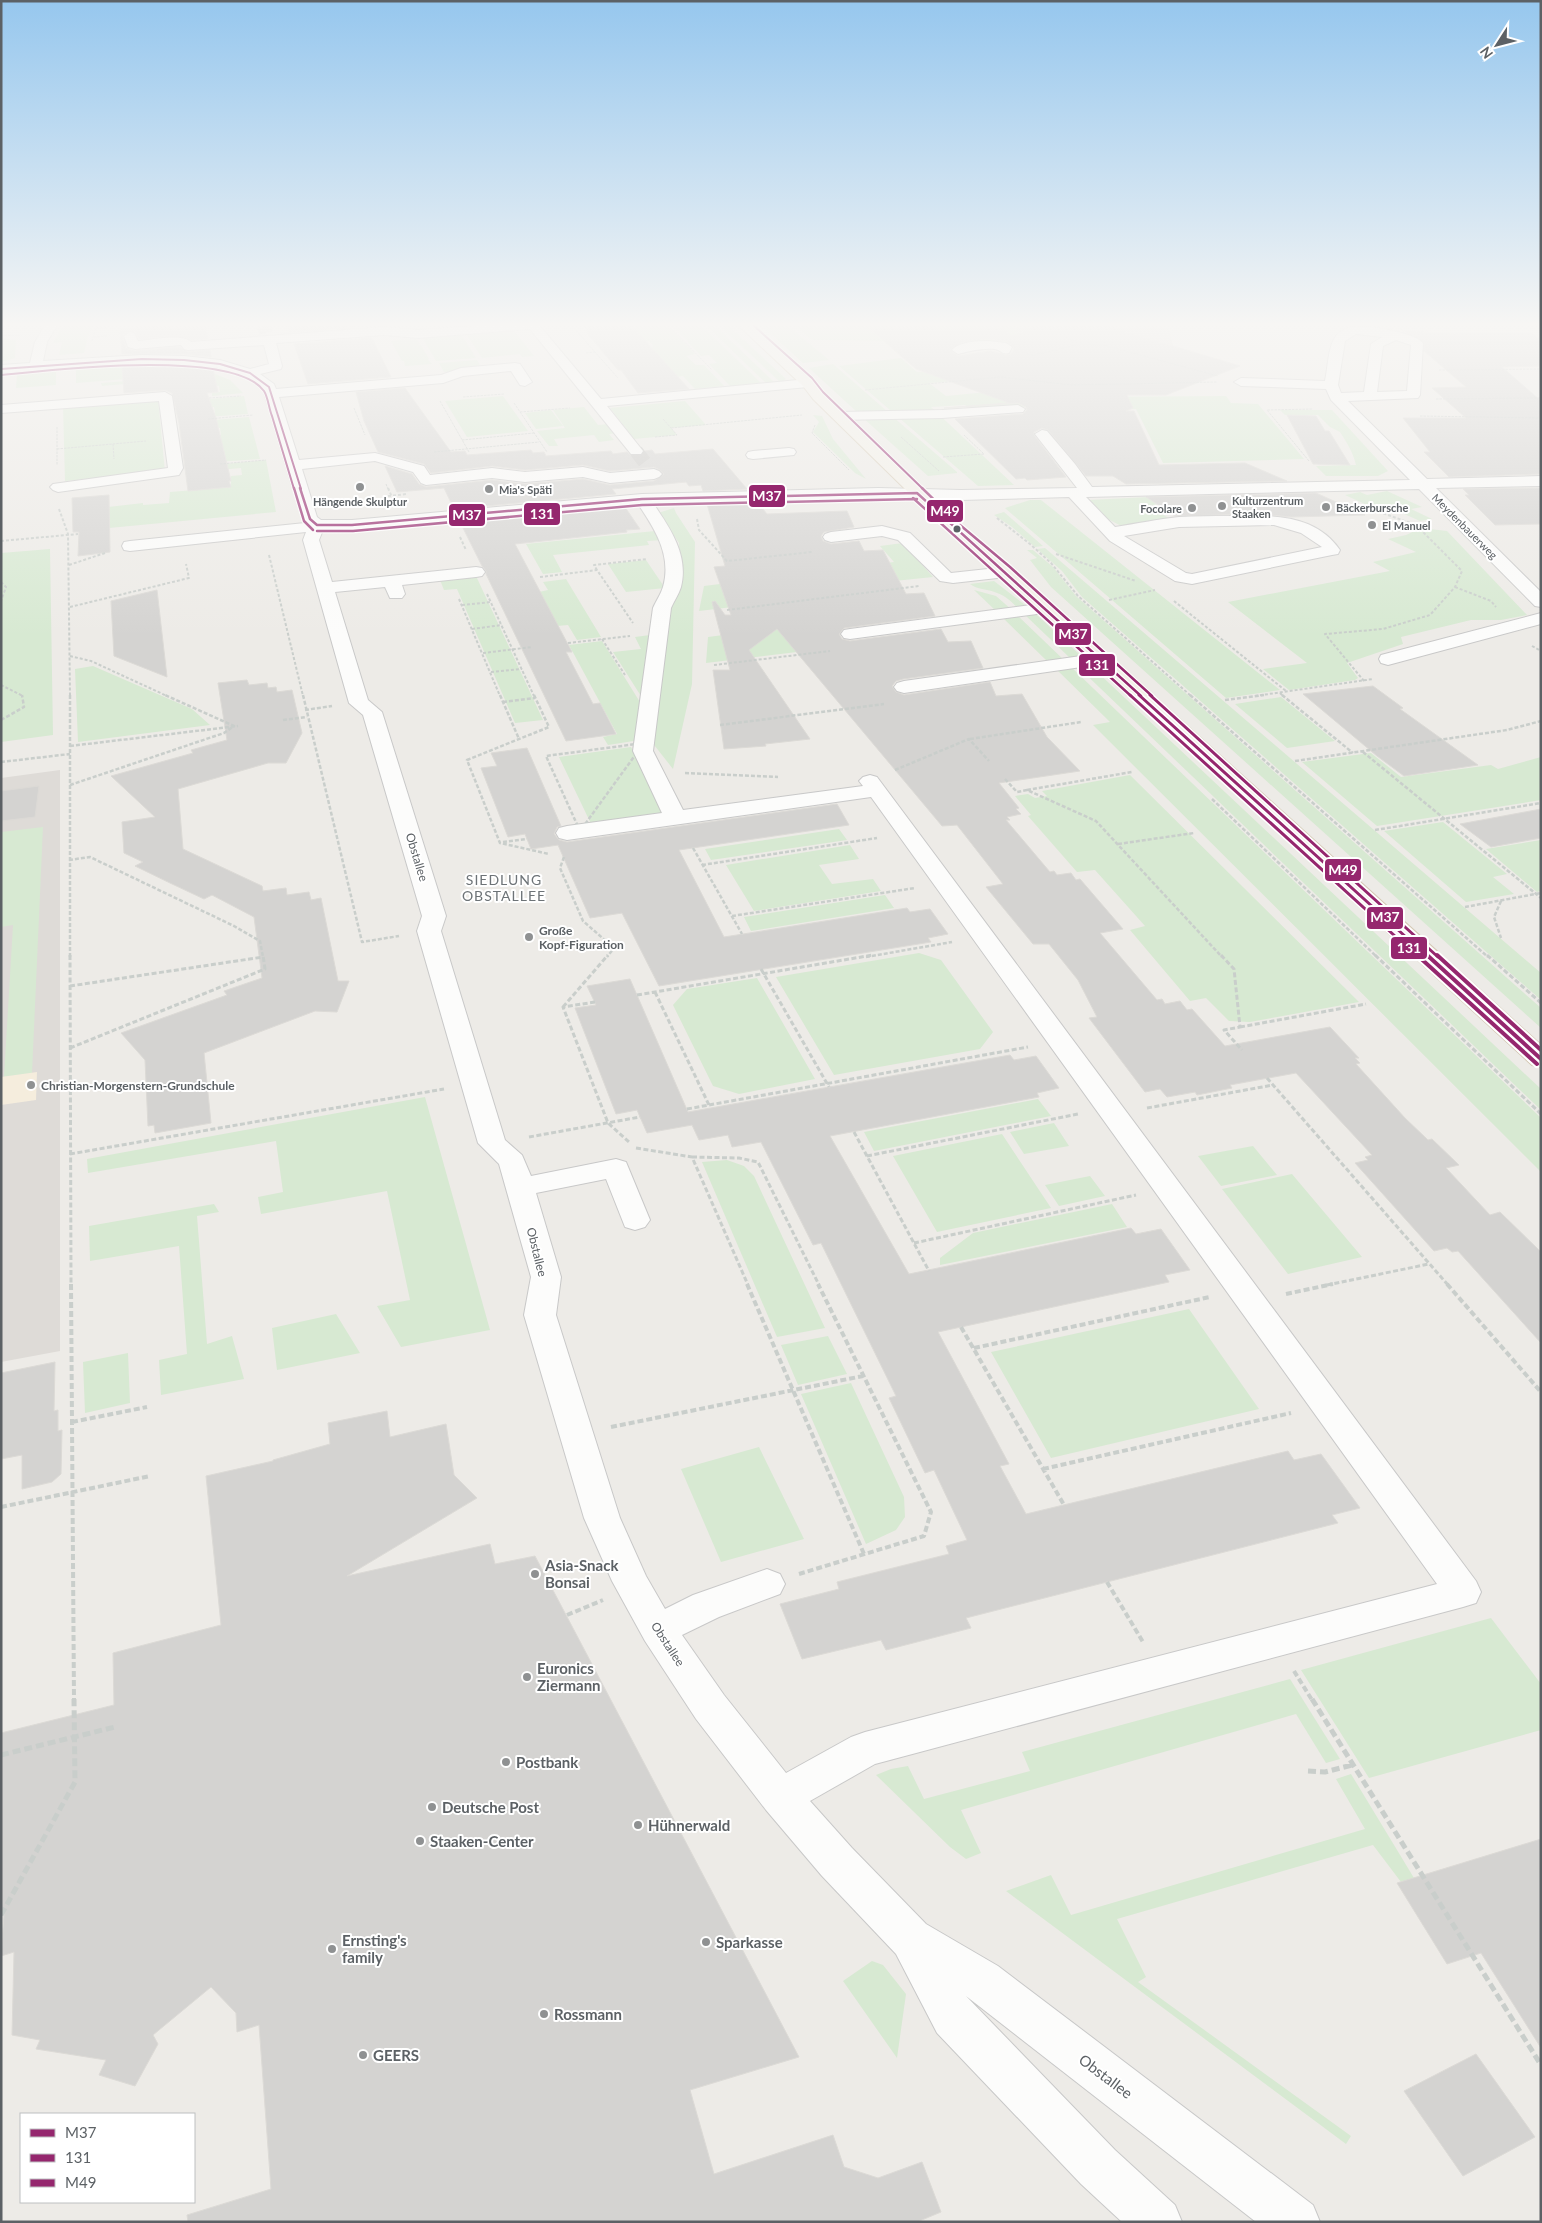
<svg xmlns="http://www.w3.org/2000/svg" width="1542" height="2223" font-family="Lato,sans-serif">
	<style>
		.education { fill: #dedbd7 }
		.green { fill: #d7e9d2 }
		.sand { fill: #f5eddd }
		.building { fill: #d4d3d1; stroke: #dcdad6; fill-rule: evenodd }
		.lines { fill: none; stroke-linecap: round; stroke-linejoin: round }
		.minor-tunnel { stroke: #c9c8c6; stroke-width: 14; stroke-dasharray: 14 7; stroke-linecap: butt }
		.minor-casing { stroke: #c8c8c8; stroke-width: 2 }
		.major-casing { stroke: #d5c9b5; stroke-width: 2 }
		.path-far5 { stroke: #c9cecb; stroke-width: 1; stroke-dasharray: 2.5 1; stroke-linecap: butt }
		.path-far4 { stroke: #c9cecb; stroke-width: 2; stroke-dasharray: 3 2; stroke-linecap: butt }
		.path-far3 { stroke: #c9cecb; stroke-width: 2.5; stroke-dasharray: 4 2; stroke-linecap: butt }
		.path-far2 { stroke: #c9cecb; stroke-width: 3; stroke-dasharray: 5 2.5; stroke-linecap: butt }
		.path-far1 { stroke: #c9cecb; stroke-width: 4; stroke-dasharray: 6 3; stroke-linecap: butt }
		.path { stroke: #c9cecb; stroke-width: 5; stroke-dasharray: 8 4; stroke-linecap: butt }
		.minor { fill: #fcfcfb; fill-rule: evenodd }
		.major { fill: #f3f0e8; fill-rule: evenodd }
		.bus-1-far3-casing { stroke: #fff; stroke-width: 4 }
		.bus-1-far2-casing { stroke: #fff; stroke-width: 5 }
		.bus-1-far1-casing { stroke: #fff; stroke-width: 6 }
		.bus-1-casing { stroke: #fff; stroke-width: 8 }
		.bus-2-far3-casing { stroke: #fff; stroke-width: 4 }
		.bus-2-far2-casing { stroke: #fff; stroke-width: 5 }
		.bus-2-far1-casing { stroke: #fff; stroke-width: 6 }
		.bus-2-casing { stroke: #fff; stroke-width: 8 }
		.bus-3-far3-casing { stroke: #fff; stroke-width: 4 }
		.bus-3-far2-casing { stroke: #fff; stroke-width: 5 }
		.bus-3-far1-casing { stroke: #fff; stroke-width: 6 }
		.bus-3-casing { stroke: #fff; stroke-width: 8 }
		.bus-1-far3 { stroke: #95276e; stroke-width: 2 }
		.bus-1-far2 { stroke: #95276e; stroke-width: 2.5 }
		.bus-1-far1 { stroke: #95276e; stroke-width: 3 }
		.bus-1 { stroke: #95276e; stroke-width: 4 }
		.bus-2-far3 { stroke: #95276e; stroke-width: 2 }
		.bus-2-far2 { stroke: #95276e; stroke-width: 2.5 }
		.bus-2-far1 { stroke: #95276e; stroke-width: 3 }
		.bus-2 { stroke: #95276e; stroke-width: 4 }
		.bus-3-far3 { stroke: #95276e; stroke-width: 2 }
		.bus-3-far2 { stroke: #95276e; stroke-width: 2.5 }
		.bus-3-far1 { stroke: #95276e; stroke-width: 3 }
		.bus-3 { stroke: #95276e; stroke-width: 4 }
		.poi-dot { fill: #8f9192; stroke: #fff; stroke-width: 2 }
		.bus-dot { fill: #5c6165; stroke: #fff; stroke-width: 2 }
		.labels { text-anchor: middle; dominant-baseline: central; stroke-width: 4; stroke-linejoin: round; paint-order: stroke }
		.far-poi-label { font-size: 11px; font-weight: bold; fill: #5c6165; stroke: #fff; text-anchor: start }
		.far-street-label { font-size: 11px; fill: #5c6165; stroke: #fff }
		.street-label { font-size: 12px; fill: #5c6165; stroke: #fff }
		.poi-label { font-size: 12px; font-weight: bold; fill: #5c6165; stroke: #fff; text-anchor: start }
		.neighbourhood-label { font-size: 14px; letter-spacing: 1px; fill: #6d7377; stroke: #fff }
		.near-poi-label { font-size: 15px; font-weight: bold; fill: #5c6165; stroke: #fff; text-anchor: start }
		.near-street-label { font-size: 15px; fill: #5c6165; stroke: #fff }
		.line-badge { stroke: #fff; stroke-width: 2 }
		.badge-label { font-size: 14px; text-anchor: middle; font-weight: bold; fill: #fff }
	</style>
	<rect width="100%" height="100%" fill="#edebe7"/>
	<path class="education" d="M1008,325H1168L1173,346L1034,342Z
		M60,770V1351L1,1362V778Z"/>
	<path class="green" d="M70,325H94L88,336L84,353L59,355L62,342L53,343L62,326Z
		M615,325L668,326L695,354L686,356L696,365H704L724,386L695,389L683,376L669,378L651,347L654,346L649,341H629Z
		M680,325H701L761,383L730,386L709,364L717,363L709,355L701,356L675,328L682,327Z
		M706,325H714L776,384L768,385Z
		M719,325H728L786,379L781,383Z
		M761,325H787L829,360L803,363Z
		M794,325H1008L1034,342L812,340Z
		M512,328L534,356L522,357L520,354L482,358L465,332Z
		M460,332L476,358L436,361L421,335Z
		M1,338L16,340L15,358L1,362Z
		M417,339L420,344L418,345H421L429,359L428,360L432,364L405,366L404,361H402L391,341Z
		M901,358L917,372L936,371L978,379L929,383L946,396L1008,390L1080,397L1226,396L1231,403L1258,404L1304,459L1163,463L1136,409L1014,407L973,410L965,405L931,407L1014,485L978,486L839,366Z
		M477,360L482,369L444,372L439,363Z
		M833,364L888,412H857L809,368Z
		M140,366L166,367L190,374L76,383V370Z
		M56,372V385L16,388L17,375Z
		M215,374L230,380L243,393L212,396V393L220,392L219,386L170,380L102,386L101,383Z
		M244,396L248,414L207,417L206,414L215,413L214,407H209L210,399Z
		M503,396L528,431L467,437L445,401Z
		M158,399L165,472L65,481L63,406Z
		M685,401L706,425L671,428L677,435L634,439L610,408Z
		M584,407L598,425L609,424L617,433L609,434L614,440L599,442L594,435L554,439L558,446H549L537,431L565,428L553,410Z
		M551,410L563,426L536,429L525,413Z
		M1280,410H1332L1388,471L1378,476H1326L1316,466L1356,465C1353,452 1347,443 1340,432L1330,427L1318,415H1285Z
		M813,415L822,416L833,439L866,479L855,473L813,432L819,422Z
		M892,416L957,472V473L928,476L863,418Z
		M249,417L260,459L217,462L225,458L224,451H218L213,436L221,435L220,428L212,429L214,420Z
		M266,460L276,512L109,528L108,507L143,503V505L169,503L170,492L231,487V476L242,475L241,468L218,470L216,465Z
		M1387,491L1422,507L1411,509L1432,519L1420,521L1393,509L1367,505L1345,495L1360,492L1367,495Z
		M1149,497L1157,504L1150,506L1173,521L1125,528L1106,518L1088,500Z
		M1030,500H1041L1280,690L1226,698L1006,509L1005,508Z
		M674,508L676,513L695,542L692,684L673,769L651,741L664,619L677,578L679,543L658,513Z
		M1004,512L1043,546L1035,547L1012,527L994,515Z
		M1421,528L1447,531L1527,615L1501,620H1471L1401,637L1403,644L1347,663L1358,678L1355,680L1289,690L1263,669L1307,663L1228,602L1390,571L1373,562L1416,552L1388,539L1406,535Z
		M655,531L663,540L647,541L649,545L553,555L562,572L543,574L526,544Z
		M903,543L933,577L865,584L869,591L699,611L704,586L894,562L880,546Z
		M1045,548L1541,973V1000L1082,597L1062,571L1037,549Z
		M50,549L53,735L1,742V553Z
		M1027,550H1033L1053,567L1076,596L1541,1008V1028L1051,587L1030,560L1037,558Z
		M646,560L665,588L626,592L608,564Z
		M476,576L543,720L515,723L457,589L444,590L440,580Z
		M566,579L601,637L577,640L568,625L557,626L539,592L548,590L543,582Z
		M994,581L1029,608L1020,610C1013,604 1007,596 997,593C989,589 978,590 970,584Z
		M974,590L996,596L1012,610L996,611Z
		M1024,614L1037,615L1079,654L1077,657L1070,658Z
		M1017,615L1065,661L1049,663L1002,617Z
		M822,622L846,646L706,663L708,637Z
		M650,635L646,704L613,652L641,649L635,637Z
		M602,641L643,707L640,740L608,745L603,737L617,734L569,645Z
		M1069,665L1541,1118V1172L1093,725L1110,722L1054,667Z
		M1076,665L1093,668L1541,1089V1110Z
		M93,666L192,709L210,725L78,742L75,669Z
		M1281,697L1335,741L1287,748L1235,704Z
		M631,747L669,816L593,828L559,757Z
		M1371,753L1401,777L1491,765L1498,769L1541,757V800L1377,826L1302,762Z
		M1130,775L1359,1002L1250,1022L1229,1021L1206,998L1190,1001L1130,930L1145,926L1095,870L1077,872L1028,816L1031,815L1015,796L1028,794L1035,798L1047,796L1042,791Z
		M1443,822L1507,874L1493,877L1514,894L1466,902L1384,831Z
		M43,827L32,1073L4,1077L13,925L1,927V832Z
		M839,829L847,840L711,860L705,849Z
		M1541,840V891L1537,892L1486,849Z
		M850,845L859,859L819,865L832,884L873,879L881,891L754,911L726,865Z
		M885,895L894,908L751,931L744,917Z
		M919,953L941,960L993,1032L980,1049L834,1075L776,977Z
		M757,978L815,1079L739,1094L713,1086L673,1005L687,989Z
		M425,1097L490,1330L401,1347L377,1306L410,1300L387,1191L261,1214L258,1197L283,1192L276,1141L88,1173L87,1159Z
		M1038,1099L1051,1116L874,1151L864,1132Z
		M1054,1123L1069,1146L1024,1154L1010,1132Z
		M1002,1134L1051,1208L937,1232L893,1156Z
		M1253,1146L1277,1175L1221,1186L1198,1156Z
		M727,1160L744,1166L754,1176L825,1328L777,1337L702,1162Z
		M1292,1174L1362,1257L1288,1274L1222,1189Z
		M1090,1176L1105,1196L1059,1206L1045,1185Z
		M214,1204L219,1212L197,1216L207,1344L232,1336L244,1379L161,1395L159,1360L187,1354L179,1246L90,1261L89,1226Z
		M1112,1204L1127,1227L940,1265V1258L973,1233Z
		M1189,1309L1259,1409L1051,1458L991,1352Z
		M336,1314L360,1353L277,1370L272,1328Z
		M828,1336L847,1374L798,1385L781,1345Z
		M128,1353L130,1403L85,1413L83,1362Z
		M851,1383L904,1497L905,1517L896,1530L866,1544L801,1394Z
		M759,1447L804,1539L721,1562L681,1469Z
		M1491,1618L1541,1684V1730L1369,1778L1301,1670Z
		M1290,1679L1340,1759L1326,1763L1296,1714L961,1810L981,1853L966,1859L950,1847L876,1775L891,1769L908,1766L924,1799L1030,1771L1022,1752Z
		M1351,1774L1414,1878L1401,1882L1373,1845L1117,1919L1146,1977L1138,1982L1351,2136L1346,2144L1006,1891L1051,1875L1071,1915L1365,1829L1336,1779Z
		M872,1961L883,1965L906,1994L897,2058L843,1981Z"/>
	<path class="sand" d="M37,1072L36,1100L1,1105V1077Z"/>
	<path class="building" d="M162,325V327L173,326V328L206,326L208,339L191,340L173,336L139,339L136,332L130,330L122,335L126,348L135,351L180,347L188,352L210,350L211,357L184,354H122L120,329Z
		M287,325H366L367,326L290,332Z
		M583,325H631L689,389L638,393L621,370H618L586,332H588Z
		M929,325L936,330L1002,328L1012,336L1040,325H1103L1240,366L1166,395H1127L1133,408L1126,411H1134L1159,465L1245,463L1287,481L1126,484L1113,476H1086L1048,430L1042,428L1034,432V435L1066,477L1027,480L1025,478L1016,479L955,419L1023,414L1027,410L1026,407L1018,403L944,408L1009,403L916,369L870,329ZM988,339L1006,341L1014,348L1011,354L1007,355L990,351L958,356L950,350L963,342Z
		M1401,330L1451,334L1531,333L1541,339V366L1502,367L1541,401V474L1449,477L1424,452H1430L1403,418H1466L1432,388L1466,387L1424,351V342Z
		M372,338L391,377L308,384L294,344Z
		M184,366L213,369L218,392L207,393L216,418L231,481H229L231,487L188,491L179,423L172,393L165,390L124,393L122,367Z
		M405,388L451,452L465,451L467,455L531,450L533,453L544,452L546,456L611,451L613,454L627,452L631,456H641L645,451L652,450L655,454L713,449L747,489L703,491L701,485L689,486L686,482L612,489L616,494L454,509L444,488L397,492L385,466L412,474L419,484L426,487L492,480L525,484L583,479L610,485L654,481L664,474L660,470L654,467L610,471L583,465L525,470L492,466L431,473L424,464L378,452L364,421L356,392Z
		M1287,415L1316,416L1325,431H1329L1350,465L1313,464Z
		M1541,488V524L1495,525L1465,495H1469L1463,489Z
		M1316,493L1365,515L1291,517L1260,514L1175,516L1146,497Z
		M109,495L110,552L78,556L79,532H73L72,498Z
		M758,503L767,514L847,511L854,527L824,532L821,536L823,541L831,544L859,541L864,551L883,550L906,594L924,593L935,616L844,628L839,634L842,639L850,641L941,629L948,642L971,641L983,668L903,679L896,681L892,686L896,692L904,695L990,682L996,696L1022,694L1047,737L1080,771L999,783L1019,808L1016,809L1021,814L1007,817L1010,820H1006L1050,872L1054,871L1057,875L1071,873L1076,880L1080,879L1123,929L1100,933L1157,1000L1162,999L1165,1004L1180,1001L1187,1010L1192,1009L1225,1046L1330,1027L1359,1058H1355L1360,1063L1356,1064L1405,1118L1428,1140L1432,1139L1459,1165L1446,1168L1490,1215L1500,1212L1541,1252V1343L1458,1251L1452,1252L1447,1248L1434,1251L1355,1163L1368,1160L1365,1157L1372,1155L1296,1073L1230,1085L1232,1088L1197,1095L1195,1092L1167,1097L1160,1089L1145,1092L1089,1018L1097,1017L1078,980L1049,944H1033L986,887L1003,884L957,825L942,826L777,629L749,650L810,739L765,744L766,746L724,749L713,670H730L712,602L715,601L725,615H731L714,567L725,566L707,504Z
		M625,507L640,529L626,530L627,532L515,544L572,652H566L593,704L600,703L616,734L566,741L486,574V571L482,566L460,522Z
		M157,590L167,677L114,656L111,601Z
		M247,680L249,685L267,683L268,688L276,687L277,692L292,690L302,733L286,763H268L178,789L183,849L262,886L263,891L286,888L287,895L309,892L311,900L321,898L338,981H349L337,1012L315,1011L204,1053L211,1123L155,1133L154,1125L148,1126L145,1060L121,1033L227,995L224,991L262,978L254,917L212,895L204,899L170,883L135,866L143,862L124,853L122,822L155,817L111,776L193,753L191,750L227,740L218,683Z
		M1373,686L1403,708L1400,709L1478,765L1404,776L1377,756L1303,694Z
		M527,748L561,826L557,827L554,834L559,840L567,842L837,804L849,825L679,850L724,937L907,908L910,912L930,909L948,934L928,938L931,942L659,986L622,913L590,918L558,845L531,849L525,834L508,837L481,768L497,766L491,753Z
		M39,786L35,817L1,821V791Z
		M1541,809V838L1491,847L1460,824Z
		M630,979L688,1112L1010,1055L1014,1060L1036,1056L1059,1088L1037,1093L1039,1097L830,1136L909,1274L1131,1228L1136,1234L1161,1229L1190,1270L1165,1275L1169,1282L938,1332L1009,1464L1000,1466L1026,1514L1288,1451L1294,1460L1321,1454L1360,1508L1332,1515L1338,1523L966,1618L971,1628L886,1650L881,1640L802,1659L780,1604L839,1589L837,1582L949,1554L946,1546L967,1540L934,1470L925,1473L889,1398L896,1396L821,1243L813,1245L761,1142L732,1147L728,1135L699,1140L692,1125L647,1133L637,1110L616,1114L575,1008L596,1005L587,986Z
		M55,1362L54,1411L58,1410V1431L62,1430L61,1474L52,1482L22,1489V1455L1,1459V1373Z
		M387,1411L390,1437L446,1424L454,1475L477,1498L347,1576L490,1544L495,1564L535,1556L799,2057L690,2090L714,2174L833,2135L844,2167L878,2178L922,2162L941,2212L917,2222H188L187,2215L271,2189L259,2025L237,2032L236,2013L211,1987L153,2035L158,2044L135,2086L99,2075L106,2060L36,2049L40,2040L12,2035L14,1952L1,1956L4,1914L1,1908V1733L114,1705L113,1653L221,1625L206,1476L273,1461V1460L330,1444L328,1423Z
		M1541,1839V2048L1481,1953L1447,1964L1397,1883Z
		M1476,2054L1535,2137L1463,2176L1404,2091Z"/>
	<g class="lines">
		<path class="minor-tunnel" d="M264,326L266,333
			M636,451L646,464"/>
		<defs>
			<path id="minor" d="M45,325H57L47,342L43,361L142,355L184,356L220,360L250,369L269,364L264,345L188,350L184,349L181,345L135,349L128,347L124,336L130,332L134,333L138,341C150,340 182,333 191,342L384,327L418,330L492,325H539L601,399L808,379L815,383L808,387L607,406L643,451L641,454H631L530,329L418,338L384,335L276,343L282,366L281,369L260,374L274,384L276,389L441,375L461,368L515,363L520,364L532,382L525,386L520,385L511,371L463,376L443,383L279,397L299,460L375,453L424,466L430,475L492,468L525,472L583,467L610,473L654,469L659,471L662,474L659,477L654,479L610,483L583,477L525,482L492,478L426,485L421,483L413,472L375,461L302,469L317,517L321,520H352L642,494L878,488L961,490L1077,488L1035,434L1042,430L1047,431L1075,464L1092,487L1410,480L1331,400L1326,389L1241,386L1234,382L1241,378L1325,381C1328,368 1328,346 1336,336C1340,331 1346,328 1353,327C1367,325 1414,332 1423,343L1420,395L1418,398L1348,401L1427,479L1541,476V486L1436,488L1541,592V607L1535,606L1419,489L1086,497L1115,527C1136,524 1158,519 1179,517C1196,516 1213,516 1229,516C1269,515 1315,513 1340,550L1338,554L1332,555L1192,584L1175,581L1110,541L1069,497L961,500L878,498L653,503C670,528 689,555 681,587C679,594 674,601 671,608L653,751L683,810L863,786L859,781L863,777L870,775L877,777L1476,1581L1481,1592L1476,1603L1463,1607L875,1764L810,1801L852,1848L926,1924L998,1966L1313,2205L1320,2222H1256L966,1996L1115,2150L1175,2205L1182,2222H1122L1081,2184L937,2033L896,1954L822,1876L766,1810L696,1719L645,1641L612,1581L584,1518L524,1315L531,1277L499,1164L478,1143L417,931L422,916L363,715L349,703L303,540L306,532L130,551L124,550L122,546L124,542L130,541L305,523L302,519L263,389L245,376L219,368L184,364L101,365L1,373V365L30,363L35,342ZM1356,334L1382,337L1371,344L1364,392L1341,393L1338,385L1345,341ZM1396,340L1411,345L1407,391L1377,392L1383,346ZM638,504C655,529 672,556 663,587C661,594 656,601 653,608L633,751L662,813L567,826L559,828L556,833L559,838L567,840L871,797L1437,1584L865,1732L851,1737L786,1773L724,1695L682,1635L719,1617L780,1594L785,1584L780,1574L767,1569L693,1595L665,1609L646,1576L620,1518L556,1315L561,1277L536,1193L606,1179L625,1227L635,1230L645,1227L650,1220L626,1162L616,1159L531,1176L522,1155L505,1140L441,931L446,916L382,712L368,700L335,592L385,587L390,598H402L405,594L402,585L476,577L482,576L485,572L482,568L476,567L332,582L319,540L323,530H352ZM1274,525L1301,533L1322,547L1192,574L1186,573L1124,536L1179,527Z
				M988,341L1006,343L1012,347L1009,353C1002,355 1001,350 995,349C982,348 970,351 958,354L952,350C959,342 977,341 988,341Z
				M165,392L172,396L183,468L179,475L58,492L53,490L50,487L53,484L168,468L159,401L1,413V405Z
				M1018,405L1025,409L1023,412L942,418L838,420L831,416L838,412L942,410Z
				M789,448L794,449L796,452L794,455L753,459L748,458L746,455L748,452L753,451Z
				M882,526L910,533L951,573L1006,567L1012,568L1015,572L1012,576L1006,577L953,583L940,581L898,540L882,536L831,542L825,540L823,537L825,534L831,532Z
				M1046,603L1052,604L1055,608L1052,612L850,639L844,638L841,634L844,630L850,629Z
				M1541,613V624L1388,665L1381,663L1379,659L1381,655Z
				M1102,653L1109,655L1111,659L1109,663L904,693L897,691L894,687L897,683L904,681Z"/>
			<path id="major" d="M738,325H751L813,380L823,393L962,527L1012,568L1541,1045V1067L1532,1065L1000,576L950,533L813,399L803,386Z"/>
		</defs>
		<use href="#minor" class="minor-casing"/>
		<use href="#major" class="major-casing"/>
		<path class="path-far5" d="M571,325L618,378
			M668,325L712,370
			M1,336L20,335
			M1063,336L1079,343
			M94,337L107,336
			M92,341L96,328L109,327
			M1440,343H1541
			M586,353L595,352
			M1027,354L1034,355L1080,344L1103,345L1218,376
			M1439,370L1541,369
			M865,390L1000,377L1072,385L1217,382
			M463,397L504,394
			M209,398L241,396
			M1436,399L1541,398
			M440,401L469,452
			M514,403L547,452
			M354,408L365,435
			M520,412L570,408
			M1420,416L1541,418
			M208,419L253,415
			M663,419L671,428
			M815,425L812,433L849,470
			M57,427V465
			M655,437L677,435L671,428L802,415
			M901,437L939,471
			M462,440L534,433
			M113,444L114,459
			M57,449L146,441
			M434,452L539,442
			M943,457L984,454L964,435
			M1309,461L1267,410L1313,409
			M220,464L266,460
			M386,484L388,489"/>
		<path class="path-far4" d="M388,488L392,497
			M388,496L407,494
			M59,509L68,534L70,696
			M1374,510L1416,525
			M997,518L1030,544L1051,563L1078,596L1191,696
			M697,519L699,530L727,561L812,552
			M460,537L466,550
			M1,541L78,534
			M1056,554L1136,581
			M269,555L303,696
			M69,565L105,553
			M597,570L594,565L647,559
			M540,577L597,570L633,623
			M1,582L6,587L1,601
			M1455,587L1491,601L1496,607
			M487,594L534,696
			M459,599L500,696
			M1109,600L1155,590
			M1174,601L1286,691
			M462,605L491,602
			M70,607L189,578L186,564
			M727,610L919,586
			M472,629L502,625
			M602,639L625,675
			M568,643L630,636
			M1532,646L1541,651
			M483,653L532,647
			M70,656L91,661L167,696
			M714,665L830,651
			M491,672L522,669
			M1364,681L1325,634L1383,629L1430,615L1455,587L1462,571L1416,525L1425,523
			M1,685L23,696
			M1280,693L1283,696
			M1255,696L1373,679"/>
		<path class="path-far3" d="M70,695V957
			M303,695L362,942L399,936
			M500,695L519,739
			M534,695L549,727L467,760L500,843L549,854
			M1190,695L1488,957
			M1282,695L1353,753
			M1225,700L1264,695
			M503,702L535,698
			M305,710L332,706
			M1,720L24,707L22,695
			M283,720L307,717
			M720,725L884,704
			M970,739L1081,722
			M644,743L580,831L546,756Z
			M70,746L238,726
			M1363,752L1541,898
			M1295,761L1507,730L1541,721
			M1,762L70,754
			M895,770L969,739L989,761
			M685,773L778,777
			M1005,779L1017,792L1027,790L1096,821L1222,957
			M70,785L224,733L234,726L165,695
			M1027,790L1132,772
			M1212,799L1377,957
			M1375,830L1541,803
			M503,842L527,839
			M1118,844L1194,833
			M693,848L742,934
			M564,857L560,868L583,921L614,948L607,957
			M69,860L90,857L234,926L260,941L263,957
			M702,865L877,838
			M1501,901L1494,917L1501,938
			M1465,907L1541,893
			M732,916L915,888
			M866,957L952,942"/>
		<path class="path-far2" d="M70,955L71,1285
			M1221,955L1234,969L1240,1027L1224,1030L1242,1050
			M1375,955L1541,1114
			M1487,955L1541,1003
			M761,969L829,1087
			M70,986L263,957
			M655,992L709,1105
			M637,995L873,955
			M595,1002L563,1007L608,1123L629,1142
			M563,1007L608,955
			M1240,1027L1366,1004
			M70,1048L265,969L263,955
			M1267,1078L1448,1285
			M1147,1108L1273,1085
			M687,1109L1028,1047
			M854,1132L929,1271
			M529,1137L640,1117
			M636,1148L692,1157L748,1285
			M70,1154L444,1089
			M867,1156L1078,1114
			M692,1157L739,1158L758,1162L819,1285
			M914,1243L1136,1195
			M1327,1285L1429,1264"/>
		<path class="path-far1" d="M71,1284L74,1700
			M747,1284L864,1554
			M1447,1284L1541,1392
			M1286,1294L1333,1284
			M961,1327L1064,1505
			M974,1348L1210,1297
			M72,1422L147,1407
			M611,1427L863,1376
			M1043,1469L1291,1413
			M1,1507L150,1476
			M799,1574L924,1536L931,1512L818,1284
			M1107,1582L1143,1642
			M567,1615L603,1600
			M1294,1671L1312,1700"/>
		<path class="path" d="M1312,1699L1541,2065
			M1,1755L115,1727
			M1308,1771L1325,1772L1352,1765
			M1,1915L75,1782L74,1699"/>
		<use href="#minor" class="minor"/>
		<use href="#major" class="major"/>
		<defs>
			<path id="bus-1-far3" d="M1,369L142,359L184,360L220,364L250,373L269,387L301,489"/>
			<path id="bus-1-far2" d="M300,488L310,519L317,525
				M917,493L1141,696
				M317,525H352L642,499L917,493"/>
			<path id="bus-1-far1" d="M1139,695L1428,957"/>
			<path id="bus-1" d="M1427,955L1541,1059"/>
			<path id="bus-2-far3" d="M2,375C51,370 233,348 264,391C268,397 269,409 272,416C279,440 287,465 294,489"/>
			<path id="bus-2-far2" d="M294,488L304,521L313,530
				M913,498L1131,696
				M317,531H353L642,505L917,499"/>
			<path id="bus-2-far1" d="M1130,695L1418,957"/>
			<path id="bus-2" d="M1417,955L1537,1064"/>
			<path id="bus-3-far3" d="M753,325L812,378L823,392L923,489"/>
			<path id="bus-3-far2" d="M922,488L960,525L1010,567L1152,696"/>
			<path id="bus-3-far1" d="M1150,695L1438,957"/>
			<path id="bus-3" d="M1437,955L1541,1050"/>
		</defs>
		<use href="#bus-1-far3" class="bus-1-far3-casing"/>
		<use href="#bus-1-far2" class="bus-1-far2-casing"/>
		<use href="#bus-1-far1" class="bus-1-far1-casing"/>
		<use href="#bus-1" class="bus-1-casing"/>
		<use href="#bus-2-far3" class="bus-2-far3-casing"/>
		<use href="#bus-2-far2" class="bus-2-far2-casing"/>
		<use href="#bus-2-far1" class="bus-2-far1-casing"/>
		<use href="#bus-2" class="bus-2-casing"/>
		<use href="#bus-3-far3" class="bus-3-far3-casing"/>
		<use href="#bus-3-far2" class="bus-3-far2-casing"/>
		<use href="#bus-3-far1" class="bus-3-far1-casing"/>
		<use href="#bus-3" class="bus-3-casing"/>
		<use href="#bus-1-far3" class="bus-1-far3"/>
		<use href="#bus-1-far2" class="bus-1-far2"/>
		<use href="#bus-1-far1" class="bus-1-far1"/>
		<use href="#bus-1" class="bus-1"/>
		<use href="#bus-2-far3" class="bus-2-far3"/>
		<use href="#bus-2-far2" class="bus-2-far2"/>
		<use href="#bus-2-far1" class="bus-2-far1"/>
		<use href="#bus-2" class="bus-2"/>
		<use href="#bus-3-far3" class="bus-3-far3"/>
		<use href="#bus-3-far2" class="bus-3-far2"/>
		<use href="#bus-3-far1" class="bus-3-far1"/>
		<use href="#bus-3" class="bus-3"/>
	</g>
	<linearGradient id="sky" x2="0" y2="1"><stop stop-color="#96c7ee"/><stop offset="0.51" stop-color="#f7f6f4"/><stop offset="1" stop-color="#f7f6f4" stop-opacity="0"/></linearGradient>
	<rect width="1542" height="636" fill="url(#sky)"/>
	<g class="poi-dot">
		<circle cx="360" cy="487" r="5"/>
		<circle cx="489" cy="489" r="5"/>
		<circle cx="1222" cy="506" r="5"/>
		<circle cx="1326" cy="507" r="5"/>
		<circle cx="1192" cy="508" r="5"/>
		<circle cx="1372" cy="525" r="5"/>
		<circle cx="529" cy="937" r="5"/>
		<circle cx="31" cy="1085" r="5"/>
		<circle cx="535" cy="1574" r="5"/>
		<circle cx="527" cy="1677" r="5"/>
		<circle cx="506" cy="1762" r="5"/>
		<circle cx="432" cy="1807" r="5"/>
		<circle cx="638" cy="1825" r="5"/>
		<circle cx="420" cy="1841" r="5"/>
		<circle cx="706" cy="1942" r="5"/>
		<circle cx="332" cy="1949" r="5"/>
		<circle cx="544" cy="2014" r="5"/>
		<circle cx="363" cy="2055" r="5"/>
	</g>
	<circle class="bus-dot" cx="957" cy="529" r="4.5"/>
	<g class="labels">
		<g class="far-poi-label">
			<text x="499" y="489">Mia's Späti</text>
			<text x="1232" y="500">Kulturzentrum<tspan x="1232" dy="13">Staaken</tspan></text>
			<text x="360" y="501" text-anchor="middle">Hängende Skulptur</text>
			<text x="1336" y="507">Bäckerbursche</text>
			<text x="1182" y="508" text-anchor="end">Focolare</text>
			<text x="1382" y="525">El Manuel</text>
		</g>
		<g class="far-street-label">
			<text transform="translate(1465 526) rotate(45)">Meydenbauerweg</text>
		</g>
		<g class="street-label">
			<text transform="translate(417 857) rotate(73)">Obstallee</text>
			<text transform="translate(537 1252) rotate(76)">Obstallee</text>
			<text transform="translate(668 1644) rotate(57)">Obstallee</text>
		</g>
		<g class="poi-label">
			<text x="539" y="930">Große<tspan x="539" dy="14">Kopf-Figuration</tspan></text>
			<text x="41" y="1085">Christian-Morgenstern-Grundschule</text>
		</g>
		<g class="neighbourhood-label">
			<text x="504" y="879">SIEDLUNG<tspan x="504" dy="16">OBSTALLEE</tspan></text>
		</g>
		<g class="near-poi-label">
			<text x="545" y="1565">Asia-Snack<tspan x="545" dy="17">Bonsai</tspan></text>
			<text x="537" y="1668">Euronics<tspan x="537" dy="17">Ziermann</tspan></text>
			<text x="516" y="1762">Postbank</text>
			<text x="442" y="1807">Deutsche Post</text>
			<text x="648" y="1825">Hühnerwald</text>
			<text x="430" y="1841">Staaken-Center</text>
			<text x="342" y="1940">Ernsting's<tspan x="342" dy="17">family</tspan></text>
			<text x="716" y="1942">Sparkasse</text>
			<text x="554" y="2014">Rossmann</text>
			<text x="373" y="2055">GEERS</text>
		</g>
		<g class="near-street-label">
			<text transform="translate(1106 2076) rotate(37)">Obstallee</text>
		</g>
	</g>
	<g class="line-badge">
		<rect x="748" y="484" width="38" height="24" rx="5" fill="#95276e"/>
		<rect x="926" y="499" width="38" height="24" rx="5" fill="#95276e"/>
		<rect x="523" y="502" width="38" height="24" rx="5" fill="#95276e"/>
		<rect x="448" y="503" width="38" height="24" rx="5" fill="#95276e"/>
		<rect x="1054" y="622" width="38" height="24" rx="5" fill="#95276e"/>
		<rect x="1078" y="653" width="38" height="24" rx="5" fill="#95276e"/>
		<rect x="1324" y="858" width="38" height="24" rx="5" fill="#95276e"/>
		<rect x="1366" y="906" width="38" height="24" rx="5" fill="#95276e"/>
		<rect x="1390" y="936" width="38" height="24" rx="5" fill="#95276e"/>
	</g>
	<g class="badge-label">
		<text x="767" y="501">M37</text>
		<text x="945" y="516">M49</text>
		<text x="542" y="519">131</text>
		<text x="467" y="520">M37</text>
		<text x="1073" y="639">M37</text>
		<text x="1097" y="670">131</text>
		<text x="1343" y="875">M49</text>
		<text x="1385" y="922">M37</text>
		<text x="1409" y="953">131</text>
	</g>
	<rect width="1542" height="2223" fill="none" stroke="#5c6165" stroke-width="5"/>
	<rect x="20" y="2113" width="175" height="90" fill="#ffffff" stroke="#bec0c1"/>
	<rect x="30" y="2129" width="25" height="8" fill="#95276e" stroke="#bec0c1"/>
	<text x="65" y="2138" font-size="15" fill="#5c6165">M37</text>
	<rect x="30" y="2154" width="25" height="8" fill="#95276e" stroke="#bec0c1"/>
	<text x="65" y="2163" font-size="15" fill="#5c6165">131</text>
	<rect x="30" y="2179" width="25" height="8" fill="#95276e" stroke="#bec0c1"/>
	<text x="65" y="2188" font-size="15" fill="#5c6165">M49</text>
	<g transform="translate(1497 45) rotate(234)" stroke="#ffffff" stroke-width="4" paint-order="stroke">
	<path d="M0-4L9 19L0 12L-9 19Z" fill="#5c6165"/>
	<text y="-8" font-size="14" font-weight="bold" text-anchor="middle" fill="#5c6165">N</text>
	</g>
</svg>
